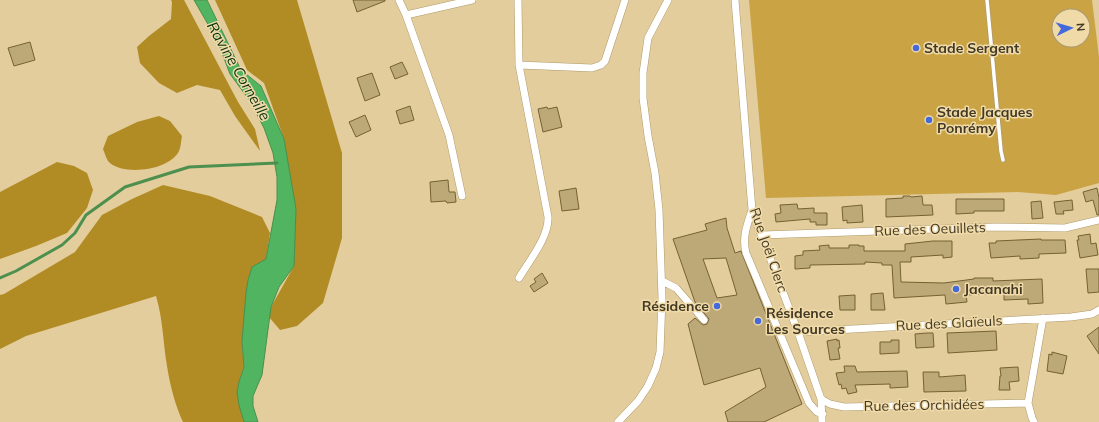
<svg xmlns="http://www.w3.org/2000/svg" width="1099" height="422" font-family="Mulish,sans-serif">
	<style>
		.green { fill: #c9a344; fill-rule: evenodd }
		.forest { fill: #b18b24 }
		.water { fill: #51b460; stroke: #4c8f4e }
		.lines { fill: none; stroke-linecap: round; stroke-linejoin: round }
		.stream { stroke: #4c8f4e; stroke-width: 3 }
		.building { fill: #bda878; stroke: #756133; fill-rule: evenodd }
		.service-casing { stroke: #af9a6b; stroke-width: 5 }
		.minor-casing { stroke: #af9a6b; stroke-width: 8 }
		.service { stroke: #fff; stroke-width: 3.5 }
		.minor { stroke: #fff; stroke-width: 7 }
		.poi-dot { fill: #4469dc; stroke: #f0daa8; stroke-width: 1.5 }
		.labels { text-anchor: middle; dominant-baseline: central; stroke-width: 3; stroke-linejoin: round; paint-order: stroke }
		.poi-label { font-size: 14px; font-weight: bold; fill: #423925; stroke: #f0daa8; text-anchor: start }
		.street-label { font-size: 14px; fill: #423925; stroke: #f0daa8 }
		.water-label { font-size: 15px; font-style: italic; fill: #093211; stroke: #f0daa8 }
	</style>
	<rect width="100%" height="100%" fill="#e3cd9c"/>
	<path class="green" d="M749,0H1092L1099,57V183L1056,195L1018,192L766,198ZM1059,16H1083V40H1059Z"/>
	<path class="forest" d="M171,0H184L238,102L255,129L260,151L235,116L220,90L197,85L177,93L159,83L140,63L137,47L149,36L171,19L172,2Z
		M215,0H297L342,153V238L323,303L297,326L280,330L269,317L271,307L294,266V248L284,139L264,83L247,70Z
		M159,116L170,121L182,136C181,140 181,147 179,151C170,170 125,176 110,163C107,161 105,154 103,149L108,136L137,122Z
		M57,162L74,166L87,173L93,190L87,208L67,233L36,246L0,259V192Z
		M163,185L210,196L262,217L270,233L266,259L242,341L244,367L239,382L244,422H183C175,405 170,385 167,366C163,342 163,319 156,296L26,336L0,349V295L4,294L75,252L102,215L132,199Z"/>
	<path class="water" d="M194,0H207L241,70L261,86L284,139L296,209L294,266L279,287L271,307L262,375L253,396V406L258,422H244L239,405L237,392L239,382L244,367L242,341L246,293L248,280L252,267L266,259L277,200V177L273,153L264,128L250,101L230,74L217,40Z"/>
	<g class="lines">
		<path class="stream" d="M0,278L16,271L62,245L75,233L86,215L125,187L189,167L277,163"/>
	</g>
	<path class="building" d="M353,0H385V1L357,12Z
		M30,42L35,60L14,66L8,48Z
		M402,62L408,74L395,79L390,67Z
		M372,73L380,95L365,101L357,78Z
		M410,106L414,120L400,124L396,111Z
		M547,107L548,109L557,107L562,127L543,132L538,109Z
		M365,115L371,130L356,137L349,122Z
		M448,180L449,192H455L456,202L447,203L446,201L431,202L430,182Z
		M576,188L579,209L562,211L559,191Z
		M1097,188L1099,198V215H1097L1093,200L1086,202L1083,192Z
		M903,196H910L911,197L922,196L923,205H932L933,215L886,217V199L903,198Z
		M956,199H1004V211H974V213L956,214Z
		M1072,200L1073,210L1063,211L1064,214H1056L1054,202Z
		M1041,201L1043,218L1032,219L1031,202Z
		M797,204L798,209L814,208V213H827V225H816V222H810V219L776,222L775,214L781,213L780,205Z
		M862,205L863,222L847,223V220L843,221L842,207Z
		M726,218L727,228L735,253L741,251L802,404L764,422H728L725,412L766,387L760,368L704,385L688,324L695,318L703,325L707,324L709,319L695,302L673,239L707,230L705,224ZM726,258L737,295L717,298L703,259Z
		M1090,234L1091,244L1096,243L1098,255L1080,258L1077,240H1079L1078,236Z
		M1041,239V240H1065L1066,253L1039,254V258L1020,259V256L991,258L989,243H996V241Z
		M933,241H952V257L943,258V255L911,257V262H900L901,282L944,283L974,279V278H993V281L1042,279L1043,303L1028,304V299L1004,300V293L966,295L967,302L946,304L945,295L894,298L892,265H882V263L865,262V264L810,265V268L795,269V256L803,255V251L820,250L819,246L829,245V248H849V245H859V246H864V251H905V244Z
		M1086,269H1099V292L1088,293Z
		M542,273L548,283L534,292L530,286L536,282L534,279Z
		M883,293L885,310H871V294Z
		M855,295V310H840L839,296Z
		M1099,327V354L1087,336Z
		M996,331L997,350L948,353L947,333Z
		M927,333H933L934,347L916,348L915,334Z
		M837,339V341L839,340L840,348H838L840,359L830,360L827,341Z
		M891,340H899V353L880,354V342H891Z
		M1052,352L1067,356L1063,374L1047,371L1049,354L1052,355Z
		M844,366H855L857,372L907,371L908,387L890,388V384L855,385L857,392L848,394L846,388L842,389L841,384L839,385L836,373L845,372Z
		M1018,367L1019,381L1009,382L1010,390H999L1000,376H1001L1000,368Z
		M923,372H939V377L965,375L966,391L924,392Z"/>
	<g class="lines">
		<defs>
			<path id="service" d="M987,0L1001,151L1003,160"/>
			<path id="minor" d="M399,0L406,15L449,135L462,196
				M518,0L519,65L548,217C549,237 529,261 519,278
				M735,0L752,210L798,332L821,399L822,422
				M406,15L472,0
				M519,65L592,68L601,65L605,61L625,0
				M752,210C747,225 742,237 746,253L809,403L817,412L823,414
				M761,235L995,227L1065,228L1099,220
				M662,281L676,288L704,320
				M798,332L1071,317L1092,314L1099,310
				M821,399L830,404L844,407L1028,403
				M618,422L638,401L648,386L656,368L660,352L662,298L659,210L655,173L648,136L643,98V73L648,38L668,0
				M1034,422L1032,418L1028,403L1043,318"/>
		</defs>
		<use href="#service" class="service-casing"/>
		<use href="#minor" class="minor-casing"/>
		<use href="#service" class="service"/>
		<use href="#minor" class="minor"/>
	</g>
	<g class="poi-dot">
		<circle cx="916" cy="48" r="4"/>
		<circle cx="929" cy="120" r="4"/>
		<circle cx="956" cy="289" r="4"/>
		<circle cx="717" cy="306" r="4"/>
		<circle cx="758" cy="321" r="4"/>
	</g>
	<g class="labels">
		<g class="poi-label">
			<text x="924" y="48">Stade Sergent</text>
			<text x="937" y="112">Stade Jacques<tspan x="937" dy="16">Ponrémy</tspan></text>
			<text x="964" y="289">Jacanahi</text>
			<text x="709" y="306" text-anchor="end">Résidence</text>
			<text x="766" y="313">Résidence<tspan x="766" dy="16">Les Sources</tspan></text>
		</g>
		<g class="street-label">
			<text transform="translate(930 229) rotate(-2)">Rue des Oeuillets</text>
			<text transform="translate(769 250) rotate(71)">Rue Joël Clerc</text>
			<text transform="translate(949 323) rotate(-3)">Rue des Glaïeuls</text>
			<text transform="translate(924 405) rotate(-1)">Rue des Orchidées</text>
		</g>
		<g class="water-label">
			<text transform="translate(239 71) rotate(60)">Ravine Corneille</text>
		</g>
	</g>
	<g transform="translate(1071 28) rotate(85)"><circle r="19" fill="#f0daa8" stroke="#aa9a74"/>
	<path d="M0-3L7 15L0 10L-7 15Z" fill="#4469dc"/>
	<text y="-6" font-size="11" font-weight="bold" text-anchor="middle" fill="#423925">N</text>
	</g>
</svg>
